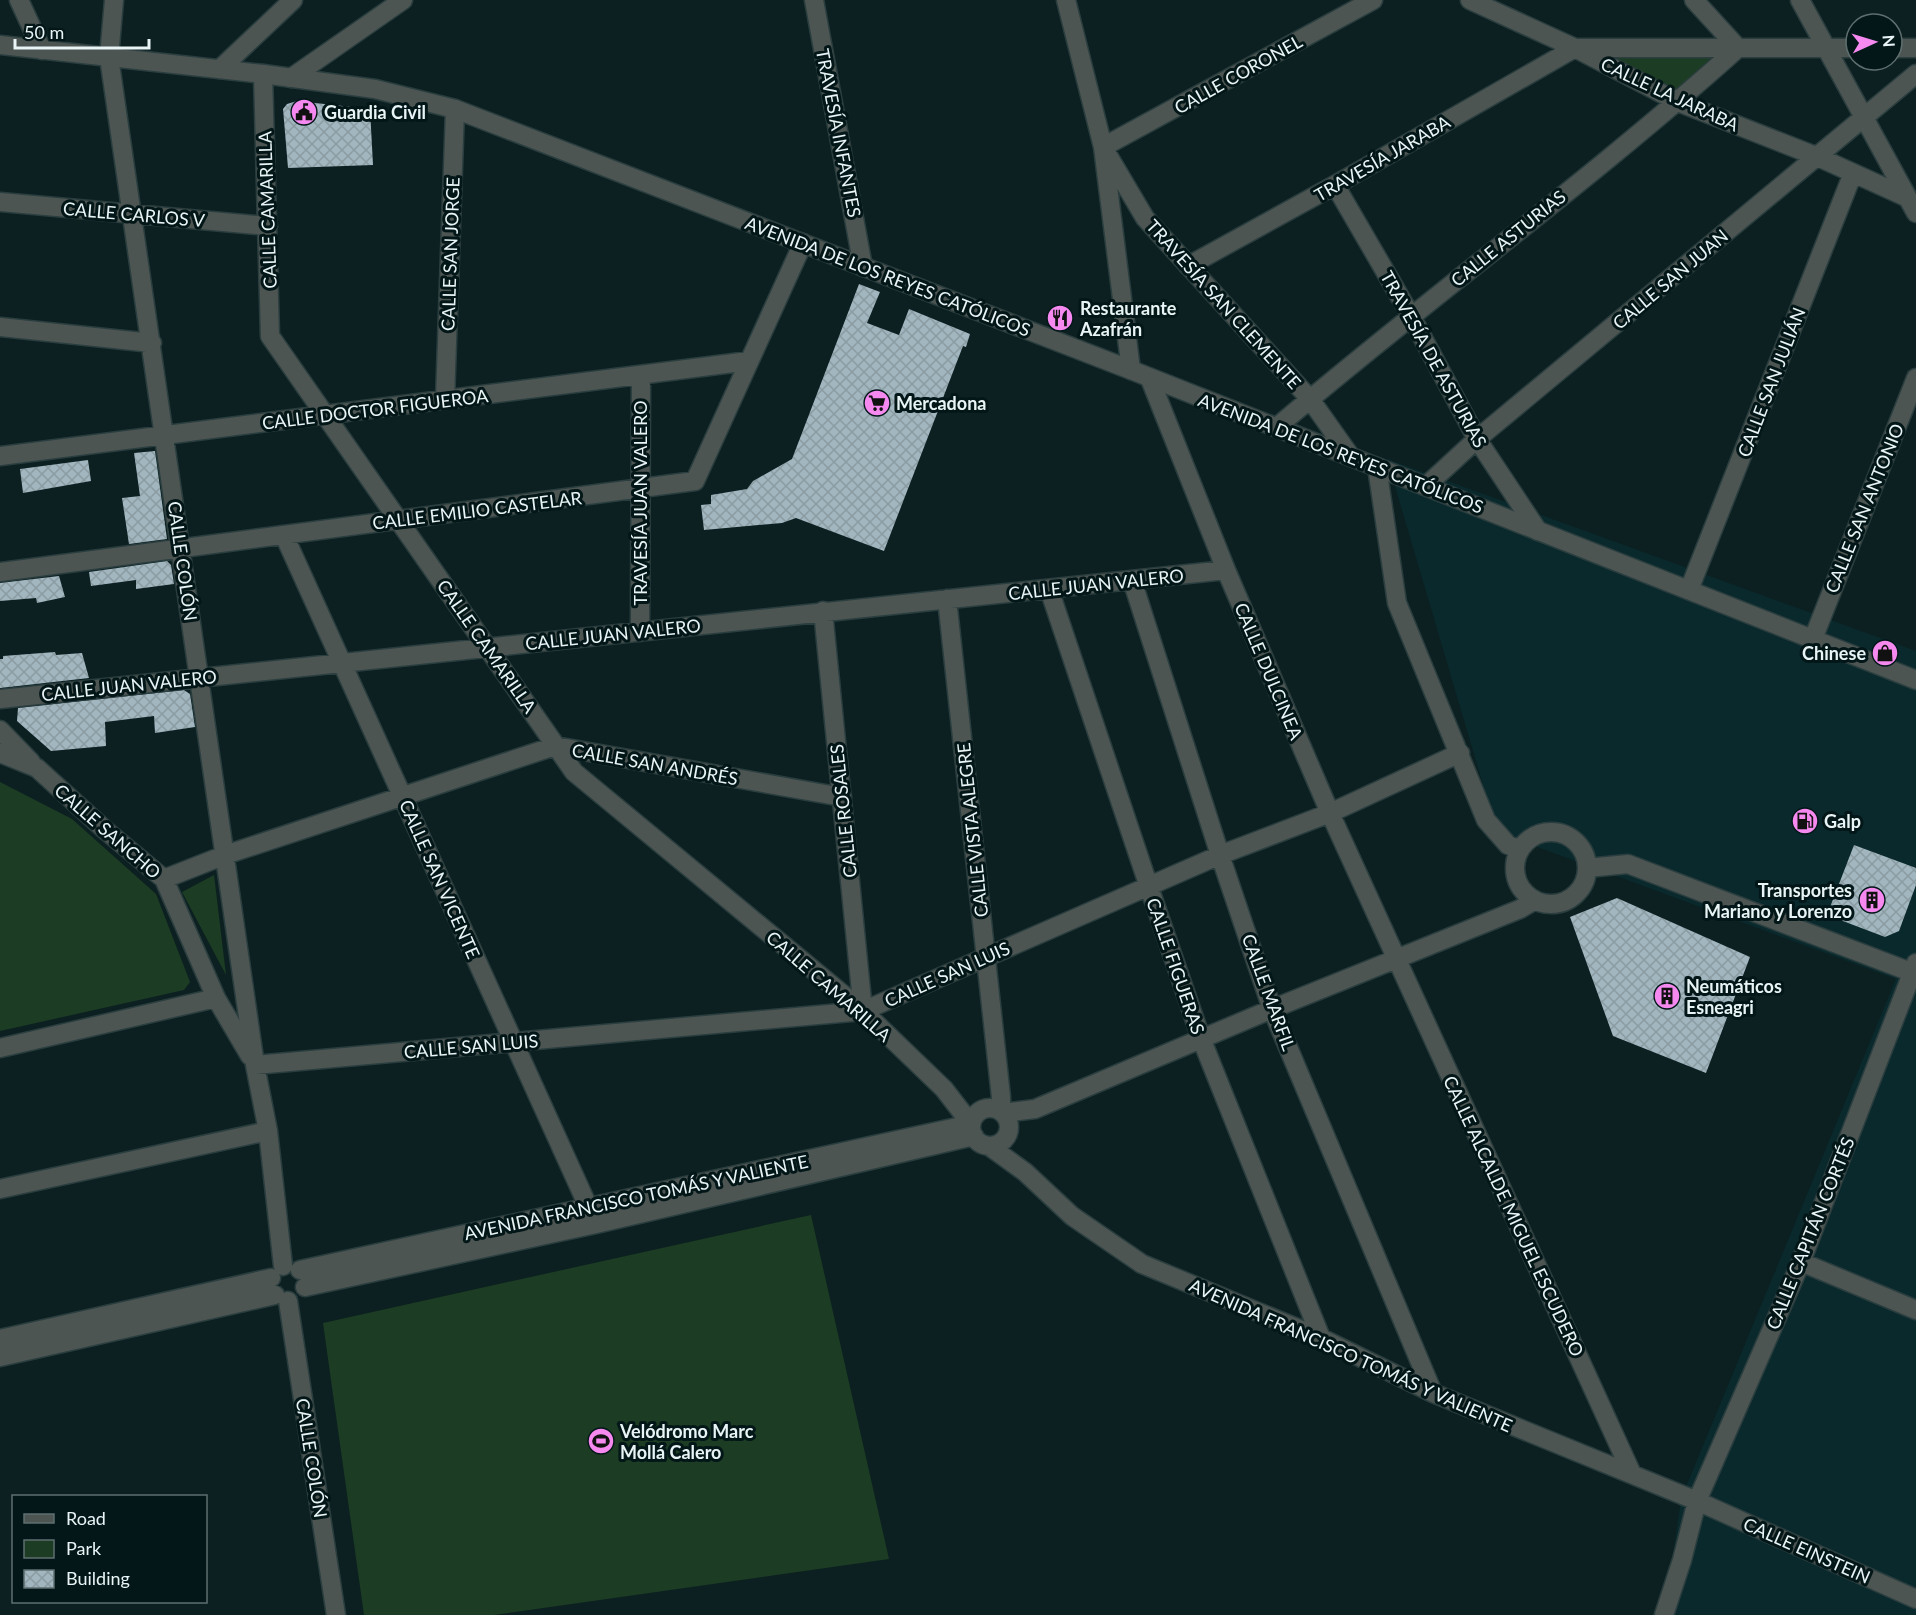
<svg xmlns="http://www.w3.org/2000/svg" width="1916" height="1615" font-family="Lato,sans-serif">
	<style>
		.built { fill: #0a292c }
		.green { fill: #1c3c24 }
		.building { fill: url(#building-cross-hatch) }
		.lines { fill: none; stroke-linecap: round; stroke-linejoin: round }
		.minor-casing { stroke: #2b3e3f; stroke-width: 21 }
		.tertiary-casing { stroke: #2b3e3f; stroke-width: 21 }
		.minor { stroke: #4c5552; stroke-width: 18 }
		.tertiary { stroke: #4c5552; stroke-width: 18 }
		.labels { text-anchor: middle; dominant-baseline: central; stroke-width: 6; stroke-linejoin: round; paint-order: stroke }
		.street-label { font-size: 18px; fill: #e8f4f5; stroke: #031618 }
		.poi-label { font-size: 18px; font-weight: bold; fill: #e8f4f5; stroke: #031618; text-anchor: start }
	</style>
	<defs>
		<pattern id="building-cross-hatch" width="8" height="8" patternUnits="userSpaceOnUse" patternTransform="scale(1.5)"><rect width="8" height="8" fill="#a1b6bf"/><path d="M0 0l8 8M0 8l8-8" fill="none" stroke="#8a9ba2"/></pattern>
	</defs>
	<rect width="100%" height="100%" fill="#0c2021"/>
	<path class="built" d="M1387,459L1916,651V1615H1665L1681,1499L1896,979L1497,832Z"/>
	<path class="green" d="M1575,48H1738L1678,102Z
		M0,782L72,819L156,894L190,982L184,990L0,1031Z
		M214,875L226,975L182,892Z
		M811,1215L889,1559L494,1615H364L323,1323Z"/>
	<path class="building" d="M297,101L370,109L373,165L288,168L283,109L287,104Z
		M859,284L880,292L867,323L899,335L909,309L970,334L966,347L963,346L884,551L796,518L782,523L704,530L701,505L711,504V495L747,489L753,481L792,459Z
		M155,451L167,539L129,544L122,498L140,496L134,453Z
		M88,460L91,481L23,493L20,469Z
		M167,561L171,565L174,584L136,589V580L91,586L89,572Z
		M59,576L65,597L37,603L36,598L0,601V583Z
		M55,652L56,655L82,653L89,678L0,688V659H3V656Z
		M184,690L190,694L195,727L155,733L154,716L105,722L106,746L51,751L17,721L18,708Z
		M1854,845L1916,868V885L1899,931L1885,937L1827,915Z
		M1617,898L1750,957L1706,1073L1613,1036L1570,917Z"/>
	<g class="lines">
		<defs>
			<path id="minor" d="M19,0L42,50
				M114,0L109,57L255,1065L268,1131L283,1266
				M814,0L863,267
				M1066,0L1103,147L1131,370
				M1470,0L1575,48L1678,102L1818,157L1906,197
				M1800,0L1916,213
				M1892,48H1916
				M220,69L293,0
				M263,74L270,336L574,772L863,1011L944,1089L971,1124L300,1270
				M291,78L403,0
				M1335,185L1411,316L1477,439L1538,531
				M0,202L268,226
				M1188,266L1335,185L1575,48H1856
				M0,327L152,343
				M1150,379L1226,570L1330,813L1632,1474
				M445,400L455,109
				M1277,427C1428,298 1590,181 1738,48L1694,0
				M0,456L749,361
				M1351,457L1310,399L1145,218L1103,147L1373,0
				M1377,467L1397,603L1486,820L1508,845L1519,849
				M1426,486L1477,439L1916,74
				M284,535L596,1224
				M0,572L695,481L803,243
				M1132,580L1220,855L1272,1009L1433,1393
				M1049,589L1149,887L1201,1038L1321,1338
				M1689,590L1853,173
				M947,599L1001,1097V1111
				M823,611L863,1011
				M640,632L641,375
				M1813,639L1916,378
				M0,699C408,654 817,613 1226,570
				M0,730L31,762
				M0,753L37,768L104,829L164,879L216,998L250,1056
				M1515 868a36 36 0 1 1 72 0a36 36 0 1 1-72 0Z
				M1587,868L1628,864L1916,974
				M164,879L225,855L555,746L842,797
				M0,1048L216,998
				M255,1065L863,1011L1220,855L1330,813L1460,753
				M971 1127a19 19 0 1 1 38 0a19 19 0 1 1-38 0Z
				M1003,1113L1035,1109L1272,1009L1520,909L1535,900
				M989,1146L1025,1172L1072,1216L1142,1264L1321,1338L1433,1393L1697,1501L1916,1599
				M0,1189L268,1131
				M1801,1262L1916,1310
				M305,1287L596,1224L974,1136
				M288,1301L336,1615
				M0,1339L271,1278
				M0,1357L275,1295
				M1664,1615L1682,1560L1697,1501L1801,1262L1916,963"/>
			<path id="tertiary" d="M0,45L263,74L375,89L455,109L1131,370L1916,680"/>
		</defs>
		<use href="#minor" class="minor-casing"/>
		<use href="#tertiary" class="tertiary-casing"/>
		<use href="#minor" class="minor"/>
		<use href="#tertiary" class="tertiary"/>
	</g>
	<defs>
		<symbol id="civic-disc" viewBox="-11 -11 22 22"><circle r="9.5" fill="#f589ef" stroke="#031618"/><path d="M-.6-6.5H3V-4.5H.6V-3L4-1V1h2V6H-6V1h2V-1L-.6-3ZM-1.2 2.5V6h2.4V2.5Z" fill="#111"/></symbol>
		<symbol id="restaurant-disc" viewBox="-11 -11 22 22"><circle r="9.5" fill="#f589ef" stroke="#031618"/><path d="M-5-6h1v4h1v-4h1v4h1v-4h1v5L-1.5 .5V6h-2V.5L-5-1ZM5-6V6H3V1.5H1.5Q1.5-4 5-6Z" fill="#111"/></symbol>
		<symbol id="supermarket-disc" viewBox="-11 -11 22 22"><circle r="9.5" fill="#f589ef" stroke="#031618"/><path d="M-6-5.5h2.5l.6 2H6L4.5 2H-2.5L-4.4-4H-6ZM-1.5 3.2a1.3 1.3 0 1 0 .1 0ZM3 3.2a1.3 1.3 0 1 0 .1 0Z" fill="#111"/></symbol>
		<symbol id="shop-disc" viewBox="-11 -11 22 22"><circle r="9.5" fill="#f589ef" stroke="#031618"/><path d="M-5-2.5h2.3a2.7 3.5 0 0 1 5.4 0H5L5.5 6h-11ZM-1.5-2.5h3a1.5 2.3 0 0 0-3 0Z" fill="#111"/></symbol>
		<symbol id="fuel-disc" viewBox="-11 -11 22 22"><circle r="9.5" fill="#f589ef" stroke="#031618"/><path d="M-5.5-6h7V0h2V4h1.3V-2.5L3-4.5l.8-.8L6-3V5H2.5V1h-1V6h-7ZM-4.2-4.7v3.2H.2V-4.7Z" fill="#111"/></symbol>
		<symbol id="building-disc" viewBox="-11 -11 22 22"><circle r="9.5" fill="#f589ef" stroke="#031618"/><path d="M-4-6H4V6H1V3H-1V6H-4ZM-2.5-4.3h1.7v1.8h-1.7ZM.8-4.3h1.7v1.8H.8ZM-2.5-1h1.7V.8h-1.7ZM.8-1h1.7V.8H.8Z" fill="#111"/></symbol>
		<symbol id="stadium-disc" viewBox="-11 -11 22 22"><circle r="9.5" fill="#f589ef" stroke="#031618"/><path d="M0-5a6.5 5 0 1 0 0 10a6.5 5 0 1 0 0-10ZM-3.5-1.8h7v3.6h-7Z" fill="#111"/></symbol>
	</defs>
	<g fill-rule="evenodd">
		<use href="#civic-disc" x="289" y="97" width="30" height="30"/>
		<use href="#restaurant-disc" x="1045" y="303" width="30" height="30"/>
		<use href="#supermarket-disc" x="862" y="388" width="30" height="30"/>
		<use href="#shop-disc" x="1870" y="638" width="30" height="30"/>
		<use href="#fuel-disc" x="1790" y="806" width="30" height="30"/>
		<use href="#building-disc" x="1857" y="885" width="30" height="30"/>
		<use href="#building-disc" x="1652" y="981" width="30" height="30"/>
		<use href="#stadium-disc" x="586" y="1426" width="30" height="30"/>
	</g>
	<g class="labels">
		<g class="street-label">
			<text transform="translate(1238 74) rotate(-29)">CALLE CORONEL</text>
			<text transform="translate(1670 94) rotate(25)">CALLE LA JARABA</text>
			<text transform="translate(839 133) rotate(79)">TRAVESÍA INFANTES</text>
			<text transform="translate(1382 158) rotate(-30)">TRAVESÍA JARABA</text>
			<text transform="translate(267 210) rotate(-92)">CALLE CAMARILLA</text>
			<text transform="translate(134 214) rotate(5)">CALLE CARLOS V</text>
			<text transform="translate(1508 238) rotate(-39)">CALLE ASTURIAS</text>
			<text transform="translate(450 254) rotate(-88)">CALLE SAN JORGE</text>
			<text transform="translate(888 276) rotate(21)">AVENIDA DE LOS REYES CATÓLICOS</text>
			<text transform="translate(1670 279) rotate(-40)">CALLE SAN JUAN</text>
			<text transform="translate(1224 304) rotate(48)">TRAVESÍA SAN CLEMENTE</text>
			<text transform="translate(1434 359) rotate(61)">TRAVESÍA DE ASTURIAS</text>
			<text transform="translate(1771 382) rotate(-69)">CALLE SAN JULIÁN</text>
			<text transform="translate(375 409) rotate(-7)">CALLE DOCTOR FIGUEROA</text>
			<text transform="translate(1341 453) rotate(21)">AVENIDA DE LOS REYES CATÓLICOS</text>
			<text transform="translate(640 503) rotate(-90)">TRAVESÍA JUAN VALERO</text>
			<text transform="translate(1864 508) rotate(-68)">CALLE SAN ANTONIO</text>
			<text transform="translate(477 510) rotate(-7)">CALLE EMILIO CASTELAR</text>
			<text transform="translate(183 561) rotate(82)">CALLE COLÓN</text>
			<text transform="translate(1096 584) rotate(-6)">CALLE JUAN VALERO</text>
			<text transform="translate(613 634) rotate(-6)">CALLE JUAN VALERO</text>
			<text transform="translate(487 646) rotate(55)">CALLE CAMARILLA</text>
			<text transform="translate(1269 671) rotate(67)">CALLE DULCINEA</text>
			<text transform="translate(129 685) rotate(-6)">CALLE JUAN VALERO</text>
			<text transform="translate(655 764) rotate(10)">CALLE SAN ANDRÉS</text>
			<text transform="translate(843 811) rotate(-96)">CALLE ROSALES</text>
			<text transform="translate(972 830) rotate(-96)">CALLE VISTA ALEGRE</text>
			<text transform="translate(108 831) rotate(41)">CALLE SANCHO</text>
			<text transform="translate(440 879) rotate(66)">CALLE SAN VICENTE</text>
			<text transform="translate(1176 966) rotate(71)">CALLE FIGUERAS</text>
			<text transform="translate(947 974) rotate(-24)">CALLE SAN LUIS</text>
			<text transform="translate(829 986) rotate(41)">CALLE CAMARILLA</text>
			<text transform="translate(1269 992) rotate(70)">CALLE MARFIL</text>
			<text transform="translate(471 1046) rotate(-5)">CALLE SAN LUIS</text>
			<text transform="translate(636 1197) rotate(-12)">AVENIDA FRANCISCO TOMÁS Y VALIENTE</text>
			<text transform="translate(1514 1216) rotate(65)">CALLE ALCALDE MIGUEL ESCUDERO</text>
			<text transform="translate(1810 1233) rotate(-68)">CALLE CAPITÁN CORTÉS</text>
			<text transform="translate(1351 1355) rotate(24)">AVENIDA FRANCISCO TOMÁS Y VALIENTE</text>
			<text transform="translate(312 1458) rotate(81)">CALLE COLÓN</text>
			<text transform="translate(1807 1550) rotate(24)">CALLE EINSTEIN</text>
		</g>
		<g class="poi-label">
			<text x="324" y="112">Guardia Civil</text>
			<text x="1080" y="308">Restaurante<tspan x="1080" dy="21">Azafrán</tspan></text>
			<text x="896" y="403">Mercadona</text>
			<text x="1866" y="653" text-anchor="end">Chinese</text>
			<text x="1824" y="821">Galp</text>
			<text x="1852" y="890" text-anchor="end">Transportes<tspan x="1852" dy="21">Mariano y Lorenzo</tspan></text>
			<text x="1686" y="986">Neumáticos<tspan x="1686" dy="21">Esneagri</tspan></text>
			<text x="620" y="1431">Velódromo Marc<tspan x="620" dy="21">Mollá Calero</tspan></text>
		</g>
	</g>
	<rect x="12" y="1495" width="195" height="108" fill="#031618" stroke="#5f6f70" stroke-width="1.5"/>
	<rect x="24" y="1514" width="30" height="9" fill="#4c5552" stroke="#5f6f70" stroke-width="1.5"/>
	<text x="66" y="1525" font-size="18" fill="#e8f4f5">Road</text>
	<rect x="24" y="1540" width="30" height="18" fill="#1c3c24" stroke="#5f6f70" stroke-width="1.5"/>
	<text x="66" y="1555" font-size="18" fill="#e8f4f5">Park</text>
	<rect x="24" y="1570" width="30" height="18" fill="url(#building-cross-hatch)" stroke="#5f6f70" stroke-width="1.5"/>
	<text x="66" y="1585" font-size="18" fill="#e8f4f5">Building</text>
	<g transform="translate(1874 42) rotate(86)"><circle r="28" fill="#031618" stroke="#5f6f70" stroke-width="1.5"/>
	<path d="M0-4.5L10 22L0 15L-10 22Z" fill="#f589ef"/>
	<text y="-9" font-size="16" font-weight="bold" text-anchor="middle" fill="#e8f4f5">N</text>
	</g>
	<path d="M15 39v9h134v-9" fill="none" stroke="#e8f4f5" stroke-width="3"/>
	<text x="24" y="39" font-size="18" fill="#e8f4f5" stroke="#031618" stroke-width="4.5" paint-order="stroke">50 m</text>
</svg>
